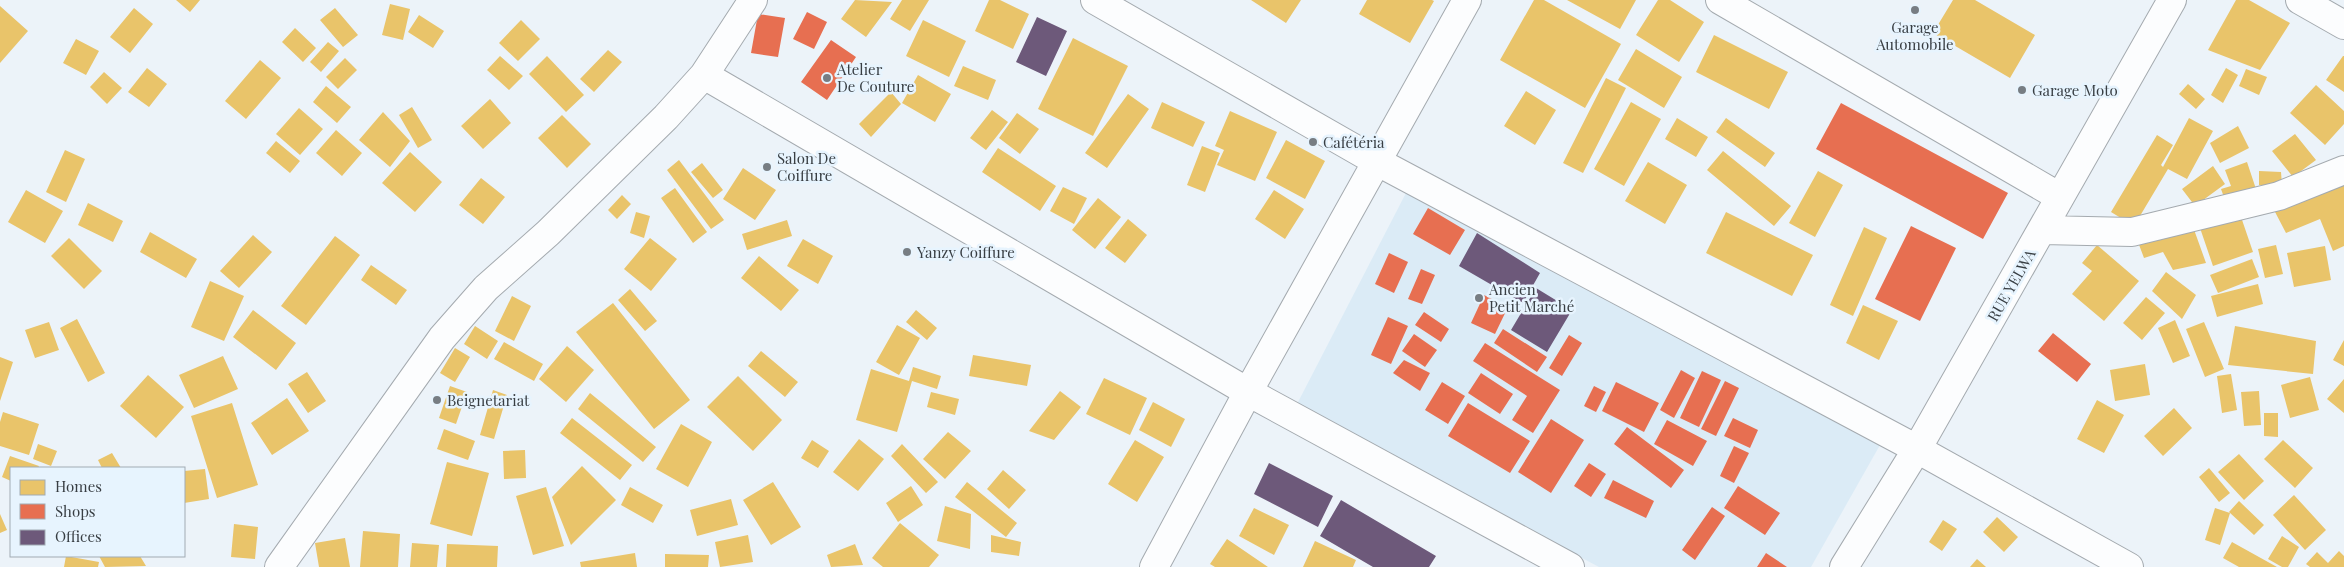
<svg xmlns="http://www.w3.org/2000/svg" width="2344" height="567" font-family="'Playfair Display',serif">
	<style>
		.built { fill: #dbebf6 }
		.homes { fill: #e9c46a }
		.shops { fill: #e76f51 }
		.offices { fill: #6d597a }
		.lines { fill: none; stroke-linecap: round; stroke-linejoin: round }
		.minor-casing { stroke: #a4aaaf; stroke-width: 30 }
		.minor { stroke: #fcfdfe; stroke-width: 28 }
		.poi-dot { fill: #777d83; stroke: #e7f4fe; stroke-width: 2 }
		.labels { text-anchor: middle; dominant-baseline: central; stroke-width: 5; stroke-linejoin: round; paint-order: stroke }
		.poi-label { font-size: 15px; fill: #383e43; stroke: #e7f4fe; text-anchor: start }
		.street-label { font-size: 15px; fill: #383e43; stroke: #e7f4fe }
	</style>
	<rect width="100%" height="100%" fill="#ecf3f9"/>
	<path class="built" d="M1407,191L1880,445L1811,567H1599L1296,406Z"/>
	<path class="homes" d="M176,0H200L190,12Z
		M855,0L892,2L866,37L841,19Z
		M902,0H929L910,31L890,19Z
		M989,0H1000L1029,14L1013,49L975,31Z
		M1251,0H1301L1286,23Z
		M1367,0H1432L1434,1L1410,43L1359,14Z
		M1534,0H1544L1621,44L1585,108L1500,60Z
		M1567,0H1636L1620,29Z
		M1658,0H1670L1704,22L1679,62L1636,35Z
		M1953,0H1975L2035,35L2010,78L1933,33Z
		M2236,0H2249L2290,23L2260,70L2208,50Z
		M390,4L410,9L403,40L382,35Z
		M0,6L28,31L0,63Z
		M134,8L153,24L130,53L110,37Z
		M335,8L358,35L343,47L320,20Z
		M419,15L444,31L433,48L408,32Z
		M521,20L540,39L518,61L499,43Z
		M923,20L966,41L949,77L906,56Z
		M295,28L316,48L303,62L282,42Z
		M1714,35L1788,72L1769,109L1696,72Z
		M1073,38L1128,66L1093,136L1038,109Z
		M76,39L99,51L86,75L63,63Z
		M328,42L339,51L321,72L310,62Z
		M1636,49L1682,77L1664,108L1618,80Z
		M608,50L622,62L594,92L580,79Z
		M500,56L523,76L509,90L487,70Z
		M547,56L584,95L566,112L529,74Z
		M2343,56H2344V92L2326,80Z
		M345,58L357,70L338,89L326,77Z
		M260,60L281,78L246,119L225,101Z
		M963,66L996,80L988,100L954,86Z
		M147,68L167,84L149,107L128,92Z
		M2226,68L2238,75L2223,103L2211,95Z
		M2246,69L2267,77L2259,95L2239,86Z
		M104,72L122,88L107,104L90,87Z
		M918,75L951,94L935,122L902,103Z
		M1606,78L1626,88L1583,173L1563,163Z
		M2188,84L2205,99L2196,109L2179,94Z
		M2316,85L2344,111V124L2325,145L2290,113Z
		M326,86L351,107L337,123L313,102Z
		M1526,91L1556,110L1535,145L1504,126Z
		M891,92L901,104L871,137L859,124Z
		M1128,94L1149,109L1107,168L1085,153Z
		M490,99L511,123L483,149L461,126Z
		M1162,102L1205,122L1193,147L1151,128Z
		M1631,102L1661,119L1624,186L1594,169Z
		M412,107L432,140L418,148L399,115Z
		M299,108L323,129L300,155L276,134Z
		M992,110L1008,122L986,150L970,138Z
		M1230,111L1277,132L1255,181L1217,165L1224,150L1215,146Z
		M383,112L410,141L390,167L359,140Z
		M1017,113L1039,129L1020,154L999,138Z
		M562,115L591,144L567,168L538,138Z
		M1677,118L1708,137L1696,157L1665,139Z
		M1726,118L1775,153L1765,167L1716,132Z
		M2189,118L2213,131L2187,179L2168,169L2134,226L2111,212L2157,135L2173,145L2161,165L2163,167Z
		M2238,126L2249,148L2220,163L2210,143Z
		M336,130L362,153L342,176L316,153Z
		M2295,134L2316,160L2293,177L2272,151Z
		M1286,140L1325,161L1305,199L1266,178Z
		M276,141L300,161L290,173L266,153Z
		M1202,146L1220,153L1205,192L1187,185Z
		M998,148L1056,186L1040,211L982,172Z
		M65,150L85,159L66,202L46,192Z
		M1723,151L1791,206L1774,226L1707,170Z
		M410,152L442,182L415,212L382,183Z
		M679,160L724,220L711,229L667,170Z
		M1648,162L1687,185L1665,224L1625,201Z
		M2247,162L2256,189L2225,200L2221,189L2231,186L2225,170Z
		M702,163L723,190L713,198L691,172Z
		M2213,166L2225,184L2195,206L2182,189Z
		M743,168L776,190L755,220L723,199Z
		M1818,171L1843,185L1815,237L1789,223Z
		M2259,171L2281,172L2282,185H2259Z
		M2344,174V246L2333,251L2320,219L2286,233L2274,210Z
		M481,178L505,197L483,224L459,205Z
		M1063,187L1087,198L1074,224L1050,211Z
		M675,188L707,232L693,243L661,198Z
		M26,190L63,211L45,243L8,222Z
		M1274,190L1304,209L1285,239L1255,219Z
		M622,195L631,204L617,219L608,210Z
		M1098,198L1121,217L1095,249L1072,230Z
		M88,203L123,221L113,242L78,225Z
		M636,212L650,216L644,238L630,233Z
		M1726,212L1813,255L1792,296L1706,253Z
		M2240,214L2253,252L2213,266L2200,228Z
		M1128,219L1147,235L1125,263L1105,248Z
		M787,220L792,236L747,250L742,234Z
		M2192,224L2206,263L2173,270L2163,252L2144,258L2138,242Z
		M1864,227L1887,238L1853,316L1830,305Z
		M150,232L197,259L186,278L140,252Z
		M253,235L272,252L239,288L220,271Z
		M335,236L360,255L306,325L281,306Z
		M69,238L102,271L84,289L51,256Z
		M650,238L677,259L651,291L624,269Z
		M803,239L833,256L818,284L787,266Z
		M2097,245L2139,281L2104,321L2072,294L2092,271L2082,263Z
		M2276,245L2283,274L2265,278L2258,249Z
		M2325,246L2331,280L2294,287L2287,253Z
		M759,256L799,290L781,311L741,278Z
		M2252,259L2259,277L2218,293L2210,275Z
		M371,265L407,290L396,305L361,280Z
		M2166,272L2196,295L2182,319L2152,291Z
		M210,281L244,296L224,341L191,327Z
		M2258,284L2263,304L2217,317L2211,296Z
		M630,289L657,321L645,331L618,300Z
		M512,296L531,306L514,341L495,331Z
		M2146,297L2165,313L2142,340L2123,323Z
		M613,303L690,400L654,429L576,332Z
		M1863,305L1898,321L1879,360L1846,343Z
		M253,310L296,343L276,370L233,337Z
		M916,310L937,328L927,340L906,322Z
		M77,319L105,373L88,382L60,328Z
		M2175,320L2190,356L2173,363L2158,328Z
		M49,322L59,350L35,358L25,330Z
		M2204,322L2224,369L2205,377L2186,329Z
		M897,325L920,338L899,375L876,362Z
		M475,326L498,341L487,359L464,344Z
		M2235,326L2316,341L2313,374L2228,365Z
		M2344,340V366L2333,360Z
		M504,342L543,364L534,381L494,359Z
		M567,346L594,370L566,402L539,379Z
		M455,348L470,357L455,382L440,373Z
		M761,351L798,382L785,397L748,366Z
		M973,355L1031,365L1027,386L969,376Z
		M223,356L238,389L194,408L179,375Z
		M0,357L13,362L0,401Z
		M2145,364L2150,395L2115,401L2110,370Z
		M913,367L941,376L937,389L912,381L897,432L856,420L871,369L909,381Z
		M307,372L326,401L308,413L288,384Z
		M2231,374L2237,410L2222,413L2217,376Z
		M148,375L184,407L156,438L120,406Z
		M738,376L782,420L753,451L707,407Z
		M2310,377L2319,410L2290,418L2281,385Z
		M1104,378L1147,398L1130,435L1086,414Z
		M2344,379V413L2327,399Z
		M450,386L467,392L456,424L439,418Z
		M493,390L507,395L494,439L480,435Z
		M1060,391L1081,407L1054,440L1029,431Z
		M2259,391L2261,425L2244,426L2241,392Z
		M931,392L959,399L955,415L927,407Z
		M590,393L656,447L643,462L578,409Z
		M287,398L309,431L272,455L251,423Z
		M2097,400L2124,415L2104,453L2077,439Z
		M1153,402L1185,419L1171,447L1139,430Z
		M232,403L258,485L217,498L191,416Z
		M2174,408L2192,428L2163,456L2144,436Z
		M3,412L39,424L29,455L0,446V422Z
		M2264,413H2278V437L2264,436Z
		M572,418L632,465L620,480L560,433Z
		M681,424L712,442L688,487L656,469Z
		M444,429L475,441L468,460L437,449Z
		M948,432L971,451L945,479L923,459Z
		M859,439L884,459L858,491L833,472Z
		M812,440L829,451L818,468L801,458Z
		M1135,440L1164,457L1137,502L1108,484Z
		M2283,440L2313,468L2295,488L2264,459Z
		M38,444L57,451L51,466L33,459Z
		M902,444L938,482L926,493L891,456Z
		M525,450L526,478L504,479L503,451Z
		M112,453L121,468H102L98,460Z
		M2239,454L2264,481L2244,500L2218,472Z
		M10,456L39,466L38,468H11V481L2,477Z
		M447,462L489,473L472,536L430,524Z
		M582,466L616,500L571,545L552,497Z
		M2209,468L2230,493L2219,502L2199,477Z
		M205,469L209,499L184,503V471Z
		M1003,470L1026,490L1009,509L987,489Z
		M773,482L801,527L771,545L743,500Z
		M967,482L1017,523L1006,537L955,497Z
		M911,486L923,505L898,522L886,503Z
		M546,487L564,546L533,555L516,496Z
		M630,487L663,505L653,523L621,505Z
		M2294,495L2326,530L2305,550L2273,515Z
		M731,499L738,525L697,536L690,510Z
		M2239,501L2264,525L2254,535L2229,512Z
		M945,506L971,514L970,549L937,541Z
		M1254,508L1289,525L1274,555L1239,536Z
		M2215,508L2230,513L2220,545L2205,540Z
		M0,514L7,530L0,533Z
		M1997,517L2018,537L2004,552L1983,532Z
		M1943,520L1957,529L1942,551L1929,542Z
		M900,523L939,555L929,567H883L872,558Z
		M234,524L258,527L255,559L231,557Z
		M363,531L400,534L398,567H360Z
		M748,535L753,562L720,567L715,542Z
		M991,535L1021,542L1019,556L991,552Z
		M2282,536L2299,547L2288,567H2282L2268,559Z
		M345,538L350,567H319L315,543Z
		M1227,539L1268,567H1215L1210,564Z
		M1315,541L1356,560L1353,567H1303Z
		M2232,542L2277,567H2239L2223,558Z
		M412,543L439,545L437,567H410Z
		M447,544L498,546L497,567H446Z
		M855,544L863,565L831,567L827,555Z
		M2339,551L2344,556V567H2310L2306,564L2317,552L2328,563Z
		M635,553L637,567H581L580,562Z
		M665,554L709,555L708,567H665Z
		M66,556L99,562L98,567H64Z
		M99,556H140L146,566L105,567Z
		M1977,559L1986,567H1970Z"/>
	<path class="shops" d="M807,12L827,22L814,49L793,39Z
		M758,14L785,18L778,57L751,53Z
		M831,40L856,57L827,100L801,82Z
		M1841,103L2008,193L1983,239L1816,149Z
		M1428,208L1465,230L1450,255L1413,234Z
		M1911,226L1956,248L1920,321L1875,299Z
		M1389,253L1408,262L1394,293L1375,284Z
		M1421,269L1435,275L1422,304L1408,299Z
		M1484,295L1508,307L1495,334L1471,323Z
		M1424,312L1449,329L1441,342L1415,325Z
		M1388,317L1408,326L1391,364L1371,355Z
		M1503,329L1547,357L1537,372L1494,343Z
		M2053,333L2091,364L2077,382L2038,351Z
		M1414,334L1437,350L1425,367L1402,351Z
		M1569,335L1582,343L1562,376L1549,368Z
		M1485,343L1560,390L1533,433L1512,420L1527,396L1473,361Z
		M1404,360L1430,373L1420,391L1393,373Z
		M1681,370L1695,378L1674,418L1660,410Z
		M1702,371L1721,380L1699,427L1680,418Z
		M1481,373L1513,394L1500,414L1468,393Z
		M1725,381L1739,388L1716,436L1701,429Z
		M1442,382L1465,396L1448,424L1425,410Z
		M1616,382L1659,403L1644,432L1602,411Z
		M1594,386L1606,392L1596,412L1584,406Z
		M1468,403L1530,441L1510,473L1448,436Z
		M1733,418L1758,430L1750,448L1724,436Z
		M1551,419L1584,440L1551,493L1518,472Z
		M1667,420L1707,441L1693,466L1654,444Z
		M1627,427L1684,470L1671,488L1614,444Z
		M1734,446L1749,453L1734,483L1720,476Z
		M1589,463L1606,474L1591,497L1574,486Z
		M1613,480L1654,501L1646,518L1604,498Z
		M1738,486L1780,513L1765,535L1724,508Z
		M1712,507L1725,516L1695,560L1682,550Z
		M1766,553L1787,567H1757Z"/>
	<path class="offices" d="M1037,17L1067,31L1046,76L1016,62Z
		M1477,233L1540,273L1523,303L1459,266Z
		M1536,288L1572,310L1547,352L1511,330Z
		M1269,463L1333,496L1318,527L1254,494Z
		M1341,500L1436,556L1429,567H1373L1320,536Z"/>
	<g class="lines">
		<defs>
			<path id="minor" d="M1095,0L1376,161L1917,449L2129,567
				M1720,0L2060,197
				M2300,0L2344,25
				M704,75L1248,392L1570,567
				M2043,230L2132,232L2279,196L2344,170
				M279,567L442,338L486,288L548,233L666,117L704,75L753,0
				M1154,567L1248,392L1467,0
				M1844,567L1917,449L2172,0"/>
		</defs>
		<use href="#minor" class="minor-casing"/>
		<use href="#minor" class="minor"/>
	</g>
	<g class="poi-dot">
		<circle cx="1915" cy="10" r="5"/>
		<circle cx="827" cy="78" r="5"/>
		<circle cx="2022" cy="90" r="5"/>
		<circle cx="1313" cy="142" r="5"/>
		<circle cx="767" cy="167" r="5"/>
		<circle cx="907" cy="252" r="5"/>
		<circle cx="1479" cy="298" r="5"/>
		<circle cx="437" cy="400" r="5"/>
	</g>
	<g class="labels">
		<g class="poi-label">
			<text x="1915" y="27" text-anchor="middle">Garage<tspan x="1915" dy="17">Automobile</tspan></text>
			<text x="837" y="69">Atelier<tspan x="837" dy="17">De Couture</tspan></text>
			<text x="2032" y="90">Garage Moto</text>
			<text x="1323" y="142">Cafétéria</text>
			<text x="777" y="158">Salon De<tspan x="777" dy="17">Coiffure</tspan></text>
			<text x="917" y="252">Yanzy Coiffure</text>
			<text x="1489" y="289">Ancien<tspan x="1489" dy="17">Petit Marché</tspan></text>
			<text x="447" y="400">Beignetariat</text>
		</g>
		<g class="street-label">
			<text transform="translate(2011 285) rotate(-60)">RUE YELWA</text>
		</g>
	</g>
	<rect x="10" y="467" width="175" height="90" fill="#e7f4fe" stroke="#a1abb3"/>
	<rect x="20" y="480" width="25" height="15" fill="#e9c46a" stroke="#a1abb3"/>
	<text x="55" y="492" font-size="15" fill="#383e43">Homes</text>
	<rect x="20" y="504" width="25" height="15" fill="#e76f51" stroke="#a1abb3"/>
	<text x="55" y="517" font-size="15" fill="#383e43">Shops</text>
	<rect x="20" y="530" width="25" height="15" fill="#6d597a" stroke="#a1abb3"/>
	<text x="55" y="542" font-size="15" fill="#383e43">Offices</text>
</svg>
